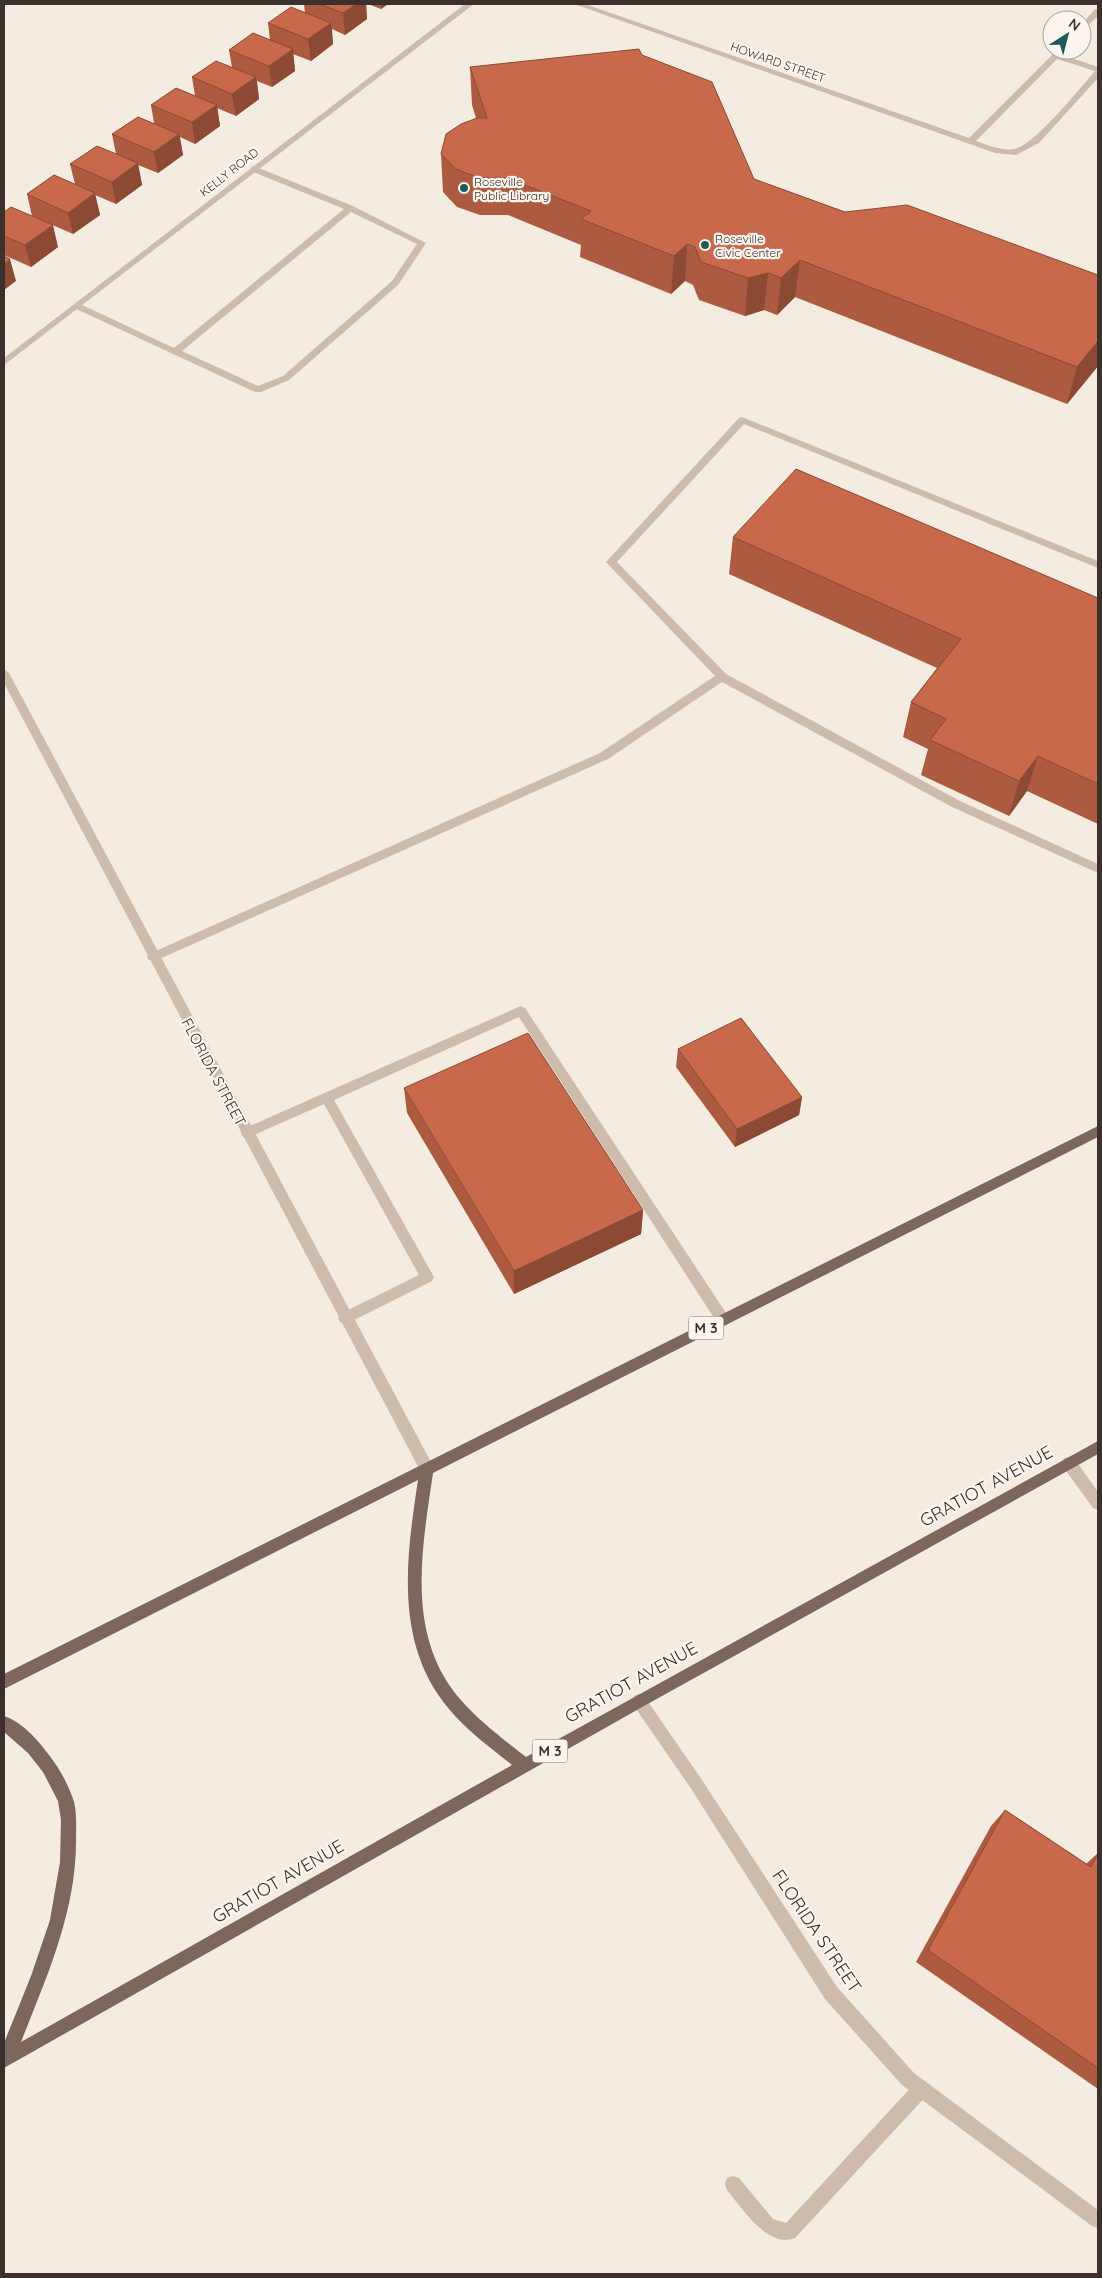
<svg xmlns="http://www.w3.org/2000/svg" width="1102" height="2278" font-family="Quicksand,sans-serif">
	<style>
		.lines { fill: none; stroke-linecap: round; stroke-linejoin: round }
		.service { fill: #cdbbac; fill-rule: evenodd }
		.minor { fill: #cdbbac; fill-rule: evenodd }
		.primary { fill: #7d675c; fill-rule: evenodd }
		.wall { fill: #ac5a40 }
		.shaded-wall { fill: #8c4a34 }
		.building { fill: #c8694b; stroke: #8c4a34 }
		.poi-dot { fill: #1f5a5e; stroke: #fbf5ee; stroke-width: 2 }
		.labels { text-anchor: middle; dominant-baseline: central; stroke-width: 4.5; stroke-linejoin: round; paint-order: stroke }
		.far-street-label { font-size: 12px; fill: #3b302b; stroke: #fbf5ee }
		.far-poi-label { font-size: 12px; fill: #3b302b; stroke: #fbf5ee; text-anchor: start }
		.shield { fill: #fbf5ee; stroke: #756b66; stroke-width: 1 }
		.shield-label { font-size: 14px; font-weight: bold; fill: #3b302b }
		.street-label { font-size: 15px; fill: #3b302b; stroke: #fbf5ee }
		.near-street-label { font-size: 18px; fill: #3b302b; stroke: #fbf5ee }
	</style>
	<rect width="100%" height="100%" fill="#f4ebe1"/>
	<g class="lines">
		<path class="service" d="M1054,54H1060L1098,67V72L1054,58Z
			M254,166L353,206L426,243L398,285L289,380L261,392H255L74,308V304H80L174,348L344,209L251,171V167ZM351,212L417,244L392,281L283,376L258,386L182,351Z
			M742,417L1098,561V568L744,424L617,562L726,674L960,801L1098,864V873L952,807L722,682L608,759L157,960H149L147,957L149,954L600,753L715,676L606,562L739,418Z
			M521,1006L525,1008L728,1316L730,1320L728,1324L723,1326L718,1324L519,1017L334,1100L434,1277L432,1281L350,1322L345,1324L340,1322L338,1318L340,1314L419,1275L324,1104L247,1138L243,1137L241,1133L243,1129Z
			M1069,1457L1074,1458L1098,1492V1510L1093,1508L1064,1468L1062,1463L1064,1458Z
			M921,2081L927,2083L929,2089L927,2095L795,2238C768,2249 742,2208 727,2190L725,2184L727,2178L733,2176L739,2178L773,2219L786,2223L915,2083Z"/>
		<path class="minor" d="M465,4H474L4,365V358Z
			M574,4H585L969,138L1057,50H1066L976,141C987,145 1002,151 1014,149C1034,146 1080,88 1095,71H1098V78L1039,143L1016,155L995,153Z
			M1095,9H1098V16L1082,31V24Z
			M4,669L9,673L432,1464L434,1469L432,1474L427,1476L422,1474L4,683Z
			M639,1694L644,1696L702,1780L837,1987L914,2073L1098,2210V2228L1092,2226L902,2085L825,1999L692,1790L634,1706L632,1701L634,1696Z"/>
		<path class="primary" d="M1098,1126V1137L433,1473C422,1549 405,1635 460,1699C479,1721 503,1739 526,1757L1098,1441V1454L644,1706L4,2068V2043L31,1976L50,1920L60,1862L61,1820L58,1801L43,1772L28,1753L4,1732V1716C22,1722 38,1740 49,1755C60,1769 69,1786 74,1802C77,1814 76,1828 76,1841C76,1912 47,1976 21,2042L512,1765C490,1747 467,1731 449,1709C394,1644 406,1559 418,1480L4,1689V1674Z"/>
	</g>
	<path class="wall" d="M304,4H366L367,19L345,35L332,29L333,44L311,61L293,54L295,71L272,87L257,81L259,99L236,116L217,108L220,126L195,144L180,137L183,155L158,173L138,165L142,185L116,204L95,195L100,215L73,234L32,216L27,194L75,184L70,164L116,154L112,134L154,123L151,105L195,96L192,77L232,67L229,50L270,40L268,23L305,13Z
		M368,4H388L381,9Z
		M642,55L754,179L845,212L1098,275V366L1067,404L795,297L777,315L764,310L745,316L699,300L693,285L685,281L671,294L580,257L581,245L508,215H480L457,207L443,192L441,154L476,118L472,105L470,67Z
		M4,212L58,247L31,267L4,255Z
		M733,537L1098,598V824L1027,791L1009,816L921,775L928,749L903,737L911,702L937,668L729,574Z
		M678,1049L802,1097L799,1115L735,1147L676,1067Z
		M404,1088L643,1210L641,1234L514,1294L407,1113Z
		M1005,1810L1086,1864L1098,1853V2089L916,1962L991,1826Z"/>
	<path class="shaded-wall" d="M356,4H366L367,19L345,35L343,13Z
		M381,4H388L381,9Z
		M331,23L333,44L311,61L308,39Z
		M293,49L295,71L272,87L269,66Z
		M256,77L259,99L236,116L232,94Z
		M217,105L220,126L195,144L192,122Z
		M179,134L183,155L158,173L154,152Z
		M138,163L142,185L116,204L112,182Z
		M95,193L100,215L73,234L68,213Z
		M53,225L58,247L31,267L25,245Z
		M687,244L685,281L671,294L674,256Z
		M10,259L16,281L4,290V264Z
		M800,260L795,297L777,315L781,278Z
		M768,273L764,310L745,316L748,278Z
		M1098,341V366L1067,404L1077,367Z
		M1038,756L1027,791L1009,816L1019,781Z
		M802,1097L799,1115L735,1147L737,1129Z
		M643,1210L641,1234L514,1294V1271Z"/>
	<path class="building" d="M319,4H356L343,13Z
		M291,7L331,23L308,39L268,23Z
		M253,33L293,49L269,66L229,50Z
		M639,49L642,55L712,82L754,179L845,212L907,205L1098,275V341L1077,367L800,260L781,278L768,273L748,278L701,262L695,247L687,244L674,256L581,219L591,211L507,178H479L456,169L441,154L446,134L461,124L477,118H487L470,67Z
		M216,61L256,77L232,94L192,77Z
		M176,88L217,105L192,122L151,105Z
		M138,117L179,134L154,152L112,134Z
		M97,146L138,163L112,182L70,164Z
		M54,175L95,193L68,213L27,194Z
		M11,207L53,225L25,245L4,236V212Z
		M4,256L10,259L4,264Z
		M796,469L1098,598V784L1038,756L1019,781L930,740L946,719L911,702L961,639L733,537Z
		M741,1018L802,1097L737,1129L678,1049Z
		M528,1033L643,1210L514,1271L404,1088Z
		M1005,1810L1091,1867L1098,1853V2068L928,1950Z"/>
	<g class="poi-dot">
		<circle cx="464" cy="188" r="5"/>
		<circle cx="705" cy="245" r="5"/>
	</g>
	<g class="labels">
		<g class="far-street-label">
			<text transform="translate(778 62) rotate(19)">HOWARD STREET</text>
			<text transform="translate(229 172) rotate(-38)">KELLY ROAD</text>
		</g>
		<g class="far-poi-label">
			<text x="474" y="181">Roseville<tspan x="474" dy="14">Public Library</tspan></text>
			<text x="715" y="238">Roseville<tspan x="715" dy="14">Civic Center</tspan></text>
		</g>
		<g class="shield">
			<rect x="688.5" y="1316.5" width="35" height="23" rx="4"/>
			<rect x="532.5" y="1739.5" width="35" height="23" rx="4"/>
		</g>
		<g class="shield-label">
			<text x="706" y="1328">M 3</text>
			<text x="550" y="1751">M 3</text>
		</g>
		<g class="street-label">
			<text transform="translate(214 1072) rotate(62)">FLORIDA STREET</text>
		</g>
		<g class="near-street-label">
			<text transform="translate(986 1486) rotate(-29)">GRATIOT AVENUE</text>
			<text transform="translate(631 1682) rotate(-29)">GRATIOT AVENUE</text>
			<text transform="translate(278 1881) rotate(-30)">GRATIOT AVENUE</text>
			<text transform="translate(817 1931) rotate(56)">FLORIDA STREET</text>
		</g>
	</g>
	<rect width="1102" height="2278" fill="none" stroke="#3b302b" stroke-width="10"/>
	<g transform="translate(1067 35) rotate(36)"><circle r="24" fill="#fbf5ee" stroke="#aea6a0"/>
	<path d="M0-4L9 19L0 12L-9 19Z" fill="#1f5a5e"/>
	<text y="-8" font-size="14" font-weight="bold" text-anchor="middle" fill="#3b302b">N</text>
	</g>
</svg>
